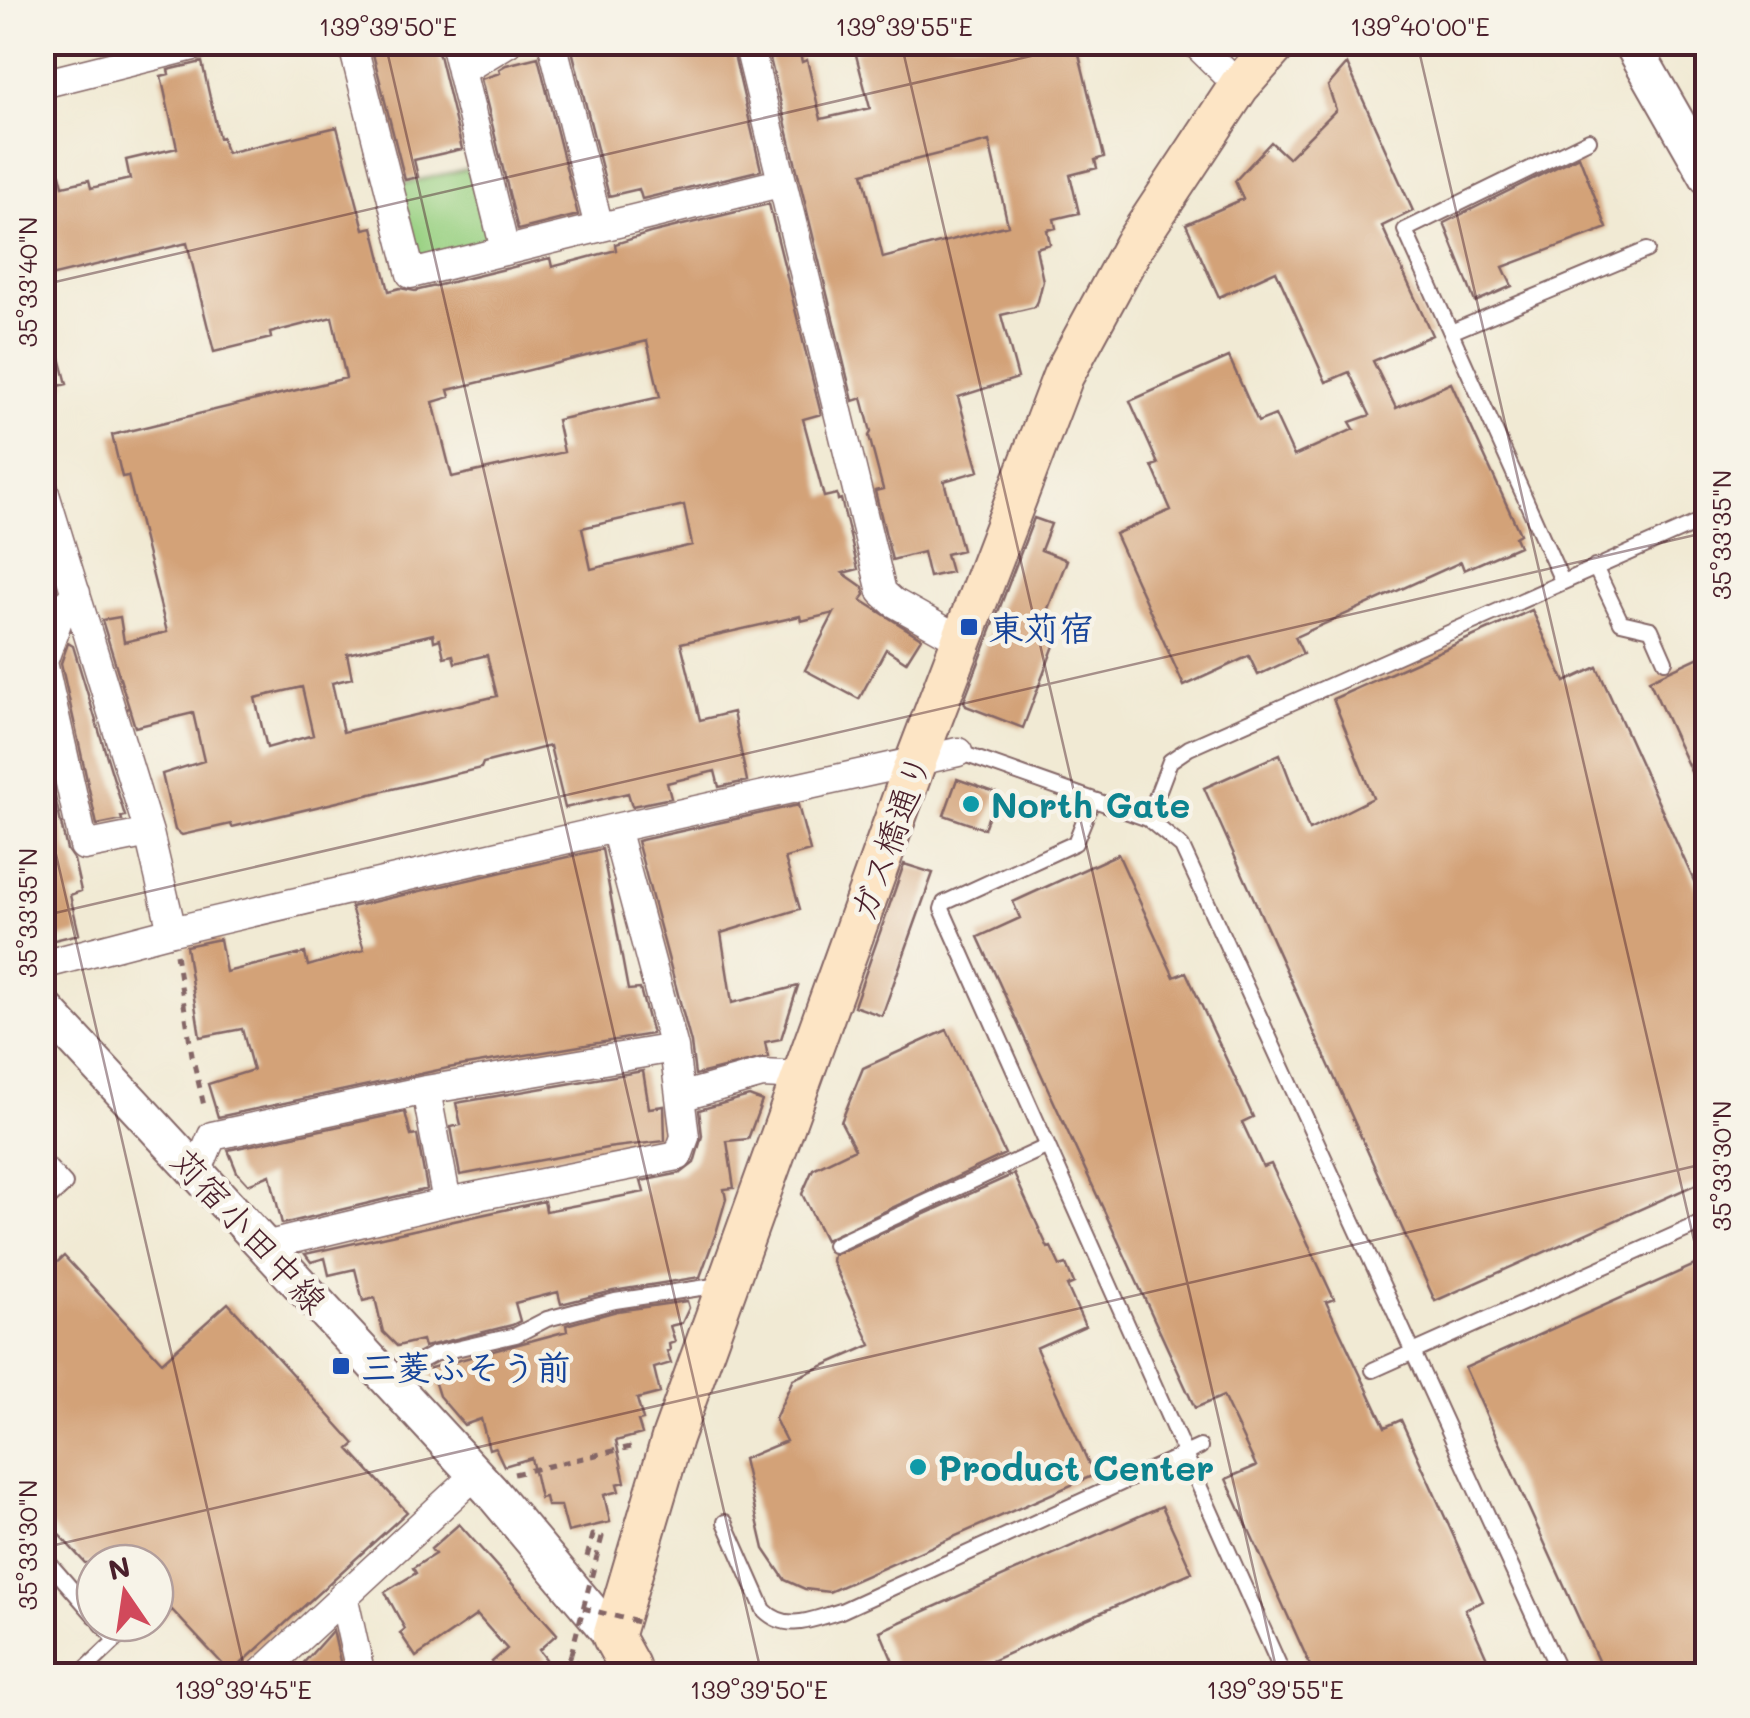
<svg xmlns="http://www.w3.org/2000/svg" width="1750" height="1718" font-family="Mali,'Klee One',sans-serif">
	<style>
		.green { fill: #9ad183; stroke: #727857; stroke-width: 2.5 }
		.building { fill: #d3a278; fill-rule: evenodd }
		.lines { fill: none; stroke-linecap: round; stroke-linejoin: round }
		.service-casing { stroke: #846666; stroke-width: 18 }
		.minor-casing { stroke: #846666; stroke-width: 31 }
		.tertiary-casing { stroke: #846666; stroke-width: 39 }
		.secondary-casing { stroke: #846666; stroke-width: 44 }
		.path { stroke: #846666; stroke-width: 5; stroke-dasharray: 8 8; stroke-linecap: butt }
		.service { stroke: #fff; stroke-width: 14 }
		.minor { stroke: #fff; stroke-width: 28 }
		.tertiary { stroke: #fff; stroke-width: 35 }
		.secondary { stroke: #fde5c5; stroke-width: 40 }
		.path-bridge { stroke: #846666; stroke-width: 5; stroke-dasharray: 8 8; stroke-linecap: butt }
		.ticks { fill: none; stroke: #4a1f2b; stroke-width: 2.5; stroke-opacity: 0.45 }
		.transit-dot { fill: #1a4fb4; stroke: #f7f3e8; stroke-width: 4 }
		.culture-dot { fill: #0f9aa8; stroke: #f7f3e8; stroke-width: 4 }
		.labels { text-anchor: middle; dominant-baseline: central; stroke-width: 9; stroke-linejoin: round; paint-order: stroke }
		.transit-label { font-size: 35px; font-weight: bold; fill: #164399; stroke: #f7f3e8; text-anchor: start }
		.culture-label { font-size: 35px; font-weight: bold; fill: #0d838f; stroke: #f7f3e8; text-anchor: start }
		.street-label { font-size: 35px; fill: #4a1f2b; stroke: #f7f3e8 }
		.neatline { fill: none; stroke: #4a1f2b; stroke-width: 4 }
		.ticks-label { font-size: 25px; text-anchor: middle; fill: #4a1f2b }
	</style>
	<rect width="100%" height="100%" fill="#f7f3e8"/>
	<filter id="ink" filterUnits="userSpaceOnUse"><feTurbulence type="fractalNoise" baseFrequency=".01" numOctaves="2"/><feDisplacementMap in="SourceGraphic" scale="20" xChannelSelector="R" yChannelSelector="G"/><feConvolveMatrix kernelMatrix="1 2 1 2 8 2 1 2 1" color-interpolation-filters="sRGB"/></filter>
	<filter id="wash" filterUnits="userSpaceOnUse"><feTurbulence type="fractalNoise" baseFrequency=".0048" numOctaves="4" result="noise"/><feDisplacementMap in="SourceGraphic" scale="40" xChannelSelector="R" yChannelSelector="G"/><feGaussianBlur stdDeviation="2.25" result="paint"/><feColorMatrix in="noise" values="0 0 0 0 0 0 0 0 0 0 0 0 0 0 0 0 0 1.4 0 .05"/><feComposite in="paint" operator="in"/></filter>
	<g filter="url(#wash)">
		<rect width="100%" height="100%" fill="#f1ead4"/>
		<path class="green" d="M475,167L493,238L488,246L424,263L415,256L398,185Z"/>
		<g id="blocks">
			<path class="building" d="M370,42H434L439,55L462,149L414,160L418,177L405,180Z
				M570,42H731L761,170L642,199L639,189L609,196Z
				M766,42H797L802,62L807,60L821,119L870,108L855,51L887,42H1076L1104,157L1095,160L1097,168L1070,175L1079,213L1054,219L1056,228L1047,230L1050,244L1036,248L1043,281L1038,301L1035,307L1001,315L1018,378L958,397L979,471L944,481L962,550L946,554L951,572L929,577L923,552L892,560L875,491L883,489L869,436L871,432L862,398L853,401ZM989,141L1008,225L883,258L863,173Z
				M538,57L578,215L518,230L481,79L500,73L499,69L506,65Z
				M202,62L219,138L222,137L226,153L337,127L364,229L373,227L389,291L400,288L415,291L550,258L552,267L616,250L615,244L650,233L769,204L821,414L803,419L824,497L837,494L838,500L841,499L858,569L843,573L863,587L865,595L861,600L921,638L906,662L886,649L859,699L805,670L834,613L801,621L800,616L681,643L700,720L733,712L747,781L719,787L715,771L667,783L671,798L632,806L628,793L565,808L550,746L483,763L481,768L232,827L231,824L182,835L175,830L162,774L204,761L193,713L135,727L102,620L120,617L124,642L167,632L128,476L122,477L112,435L346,378L332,317L270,333L271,338L214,352L187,243L42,278V178L60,174L63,186L89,180L91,188L130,179L126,160L177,148L161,76L169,74L168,70ZM647,341L660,397L557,420L564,452L452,477L433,402L450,397L448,390ZM684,505L692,545L591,569L582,528ZM433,634L434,641L440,639L444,657L453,655L455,663L487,655L497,696L343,732L332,683L352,678L347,654ZM302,687L313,735L267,748L255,698Z
				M1347,64L1413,211L1382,226L1432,335L1373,361L1396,408L1451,383L1520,534L1515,537L1519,546L1464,570L1461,562L1295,637L1303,654L1258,675L1249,656L1184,686L1115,534L1171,510L1152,466L1158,464L1130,401L1229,357L1258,422L1275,415L1294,456L1354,429L1350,422L1370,415L1349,372L1326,382L1276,271L1219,297L1186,224L1243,199L1235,181L1271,142L1288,158L1336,110L1328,86Z
				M1579,156L1607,228L1503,267L1512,286L1475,302L1444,223Z
				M50,319L67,384L42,390V320Z
				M1034,518L1051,524L1041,550L1067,560L1037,637L1055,643L1023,728L966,706L964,701Z
				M1532,610L1565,682L1597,667L1708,912V1179L1435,1301L1204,788L1280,754L1309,830L1373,798L1333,699Z
				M68,643L73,646L125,816L121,817L122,820L97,825L61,663Z
				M1708,653V809L1649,680Z
				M42,740L67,850L74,860L81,891L70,895L79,934L42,943Z
				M957,779L997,793L984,829L944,815Z
				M798,805L810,851L785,858L800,909L721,933L732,1003L798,986L781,1039L765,1042L768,1057L695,1075L691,1043L637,841Z
				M602,849L628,990L640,989L652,1034L448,1068L218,1117L208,1084L253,1070L242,1029L200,1037L186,946L220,939L226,972L305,953L308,966L364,950L351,907Z
				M1118,854L1174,977L1186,972L1253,1117L1242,1122L1263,1167L1271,1164L1334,1299L1326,1302L1385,1427L1401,1420L1483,1601L1465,1609L1495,1676H1315L1226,1479L1256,1466L1223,1396L1195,1408L978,937L1020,918L1013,902Z
				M904,864L933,873L882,1016L854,1006Z
				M947,1030L1005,1154L825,1240L802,1194L813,1169L855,1149L841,1122L863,1068Z
				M643,1071L649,1108L664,1106L665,1141L607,1148L460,1175L451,1127L461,1125L456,1103Z
				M749,1096L762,1101L748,1139L727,1141L734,1188L724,1189L726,1199L716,1233L700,1277L613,1291L561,1304L558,1292L515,1303L520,1321L512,1325L424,1347L422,1340L397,1346L383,1332L375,1298L363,1301L355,1269L329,1275L325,1258L311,1262L305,1254L544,1201L546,1211L644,1192L641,1181L681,1173L694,1163L702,1136L699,1110Z
				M405,1112L411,1136L417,1135L427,1189L282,1224L270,1175L248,1184L237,1172L228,1150Z
				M1014,1174L1048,1248L1051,1247L1060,1266L1066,1264L1074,1283L1067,1286L1085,1326L1036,1348L1094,1475L829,1592L805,1589L785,1580L764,1549L743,1459L786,1441L775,1419L793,1379L871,1345L832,1261L833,1255Z
				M64,1256L162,1362L228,1303L355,1444L349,1449L407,1512L231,1673L172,1610L155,1625V1563H85L42,1516V1276Z
				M1708,1259V1676H1605L1465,1368Z
				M687,1301L689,1308L682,1323L670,1326L675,1342L669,1344L670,1350L667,1351L671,1363L654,1368L660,1393L637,1399L643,1420L638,1421L642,1434L616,1441L625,1482L617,1484L619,1491L604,1495L610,1522L568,1532L561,1506H547L545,1497L540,1498L531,1458L504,1466L495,1447L489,1449L481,1419L464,1425L439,1396L430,1368L567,1331L566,1325L617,1311Z
				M1162,1506L1192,1572L958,1676H899L880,1631Z
				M459,1524L557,1634L539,1650L546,1659L527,1676H504L492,1662L507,1649L477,1615L416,1657L400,1633L405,1629L385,1592L416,1573L413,1568L435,1554L431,1549Z
				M333,1630L341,1666L331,1676H292Z"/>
		</g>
	</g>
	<g filter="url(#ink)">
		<use href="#blocks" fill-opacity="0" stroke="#846666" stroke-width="2.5"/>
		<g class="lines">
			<defs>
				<path id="service" d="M1451,332L1647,250
					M1595,567L1621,622L1651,629L1665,661
					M1562,581L1405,230L1589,140
					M958,752L1148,819L1182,847L1561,1676
					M1092,801L1075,843L944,903L942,909L1284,1676
					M1148,819L1170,761L1189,748L1708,518
					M42,1159L65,1184L42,1205
					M834,1245L1046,1147
					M1373,1370L1708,1220
					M388,1378L434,1354L516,1335L547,1319L615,1301L720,1285
					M725,1522L764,1610C787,1633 813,1619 841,1611L1200,1447
					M42,1555L95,1616
					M78,1676L116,1640L101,1623"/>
				<path id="minor" d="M352,42L411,274L780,183
					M454,42L505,250
					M552,42L599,227
					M748,42L882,592L893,602L961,640
					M1194,42L1239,86
					M461,71L509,42
					M42,84L210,42
					M42,484L149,833L172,931
					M76,593L61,611L43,662L84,846L149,833
					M615,828L674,1048
					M42,965L172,931L615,828L958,752
					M426,1090L447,1202
					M680,1097L762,1074L804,1076
					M197,1172L212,1136L426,1090L674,1048L685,1137L678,1156L447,1202L264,1246
					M343,1595L361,1676
					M258,1676L475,1475"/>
				<path id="tertiary" d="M1631,42L1708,177
					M42,1005L490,1490L613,1637"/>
				<path id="secondary" d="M630,1676L629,1666L613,1637L672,1438L917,758L1063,376L1134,245L1239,86L1278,42"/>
			</defs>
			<use href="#service" class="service-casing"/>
			<use href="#minor" class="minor-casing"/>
			<use href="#tertiary" class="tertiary-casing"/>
			<use href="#secondary" class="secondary-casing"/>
			<path class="path" d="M176,954L192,1055L205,1110
				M514,1474L635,1446
				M587,1557L593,1535L602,1537L597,1556
				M565,1676L571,1654
				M574,1676L579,1660"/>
			<use href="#service" class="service"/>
			<use href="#minor" class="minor"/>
			<use href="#tertiary" class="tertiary"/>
			<use href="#secondary" class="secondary"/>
			<path class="path-bridge" d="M583,1608L642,1623
				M571,1654L597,1556"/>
		</g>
	</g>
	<path class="ticks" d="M385,42L762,1676M901,42L1278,1676M1417,42L1708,1301M42,285L1092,42M42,794L246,1676M42,916L1708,532M42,1548L1708,1163"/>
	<g class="transit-dot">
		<rect x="959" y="617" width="20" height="20" rx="5"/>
		<rect x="331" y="1356" width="20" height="20" rx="5"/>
	</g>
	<g class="culture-dot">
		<circle cx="971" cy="804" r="10"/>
		<circle cx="918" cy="1467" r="10"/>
	</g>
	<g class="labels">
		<g class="transit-label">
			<text x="989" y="627">東苅宿</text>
			<text x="361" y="1366">三菱ふそう前</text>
		</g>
		<g class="culture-label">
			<text x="991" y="804">North Gate</text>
			<text x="938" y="1467">Product Center</text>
		</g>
		<g class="street-label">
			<text transform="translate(889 837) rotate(-70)">ガス橋通り</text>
			<text transform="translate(250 1230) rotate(47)">苅宿小田中線</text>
		</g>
	</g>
	<rect width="1750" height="1718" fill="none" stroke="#f7f3e8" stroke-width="110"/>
	<g transform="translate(125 1593) rotate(347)"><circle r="48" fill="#f7f3e8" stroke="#b29e9c" stroke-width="2.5"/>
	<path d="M0-8L18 38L0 25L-18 38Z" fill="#d1495b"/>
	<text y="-15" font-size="28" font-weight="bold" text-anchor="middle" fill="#4a1f2b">N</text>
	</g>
	<rect x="55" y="55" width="1640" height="1608" class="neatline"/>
	<g class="ticks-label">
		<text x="388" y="36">139°39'50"E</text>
		<text x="904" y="36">139°39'55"E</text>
		<text x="1420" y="36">139°40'00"E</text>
		<text transform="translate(28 282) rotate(-90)" y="9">35°33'40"N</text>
		<text transform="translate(1722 535) rotate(-90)" y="9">35°33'35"N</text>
		<text transform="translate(28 913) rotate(-90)" y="9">35°33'35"N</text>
		<text transform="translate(1722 1166) rotate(-90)" y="9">35°33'30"N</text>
		<text transform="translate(28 1545) rotate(-90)" y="9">35°33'30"N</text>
		<text x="243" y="1699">139°39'45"E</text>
		<text x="759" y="1699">139°39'50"E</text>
		<text x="1275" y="1699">139°39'55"E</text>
	</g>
</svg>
